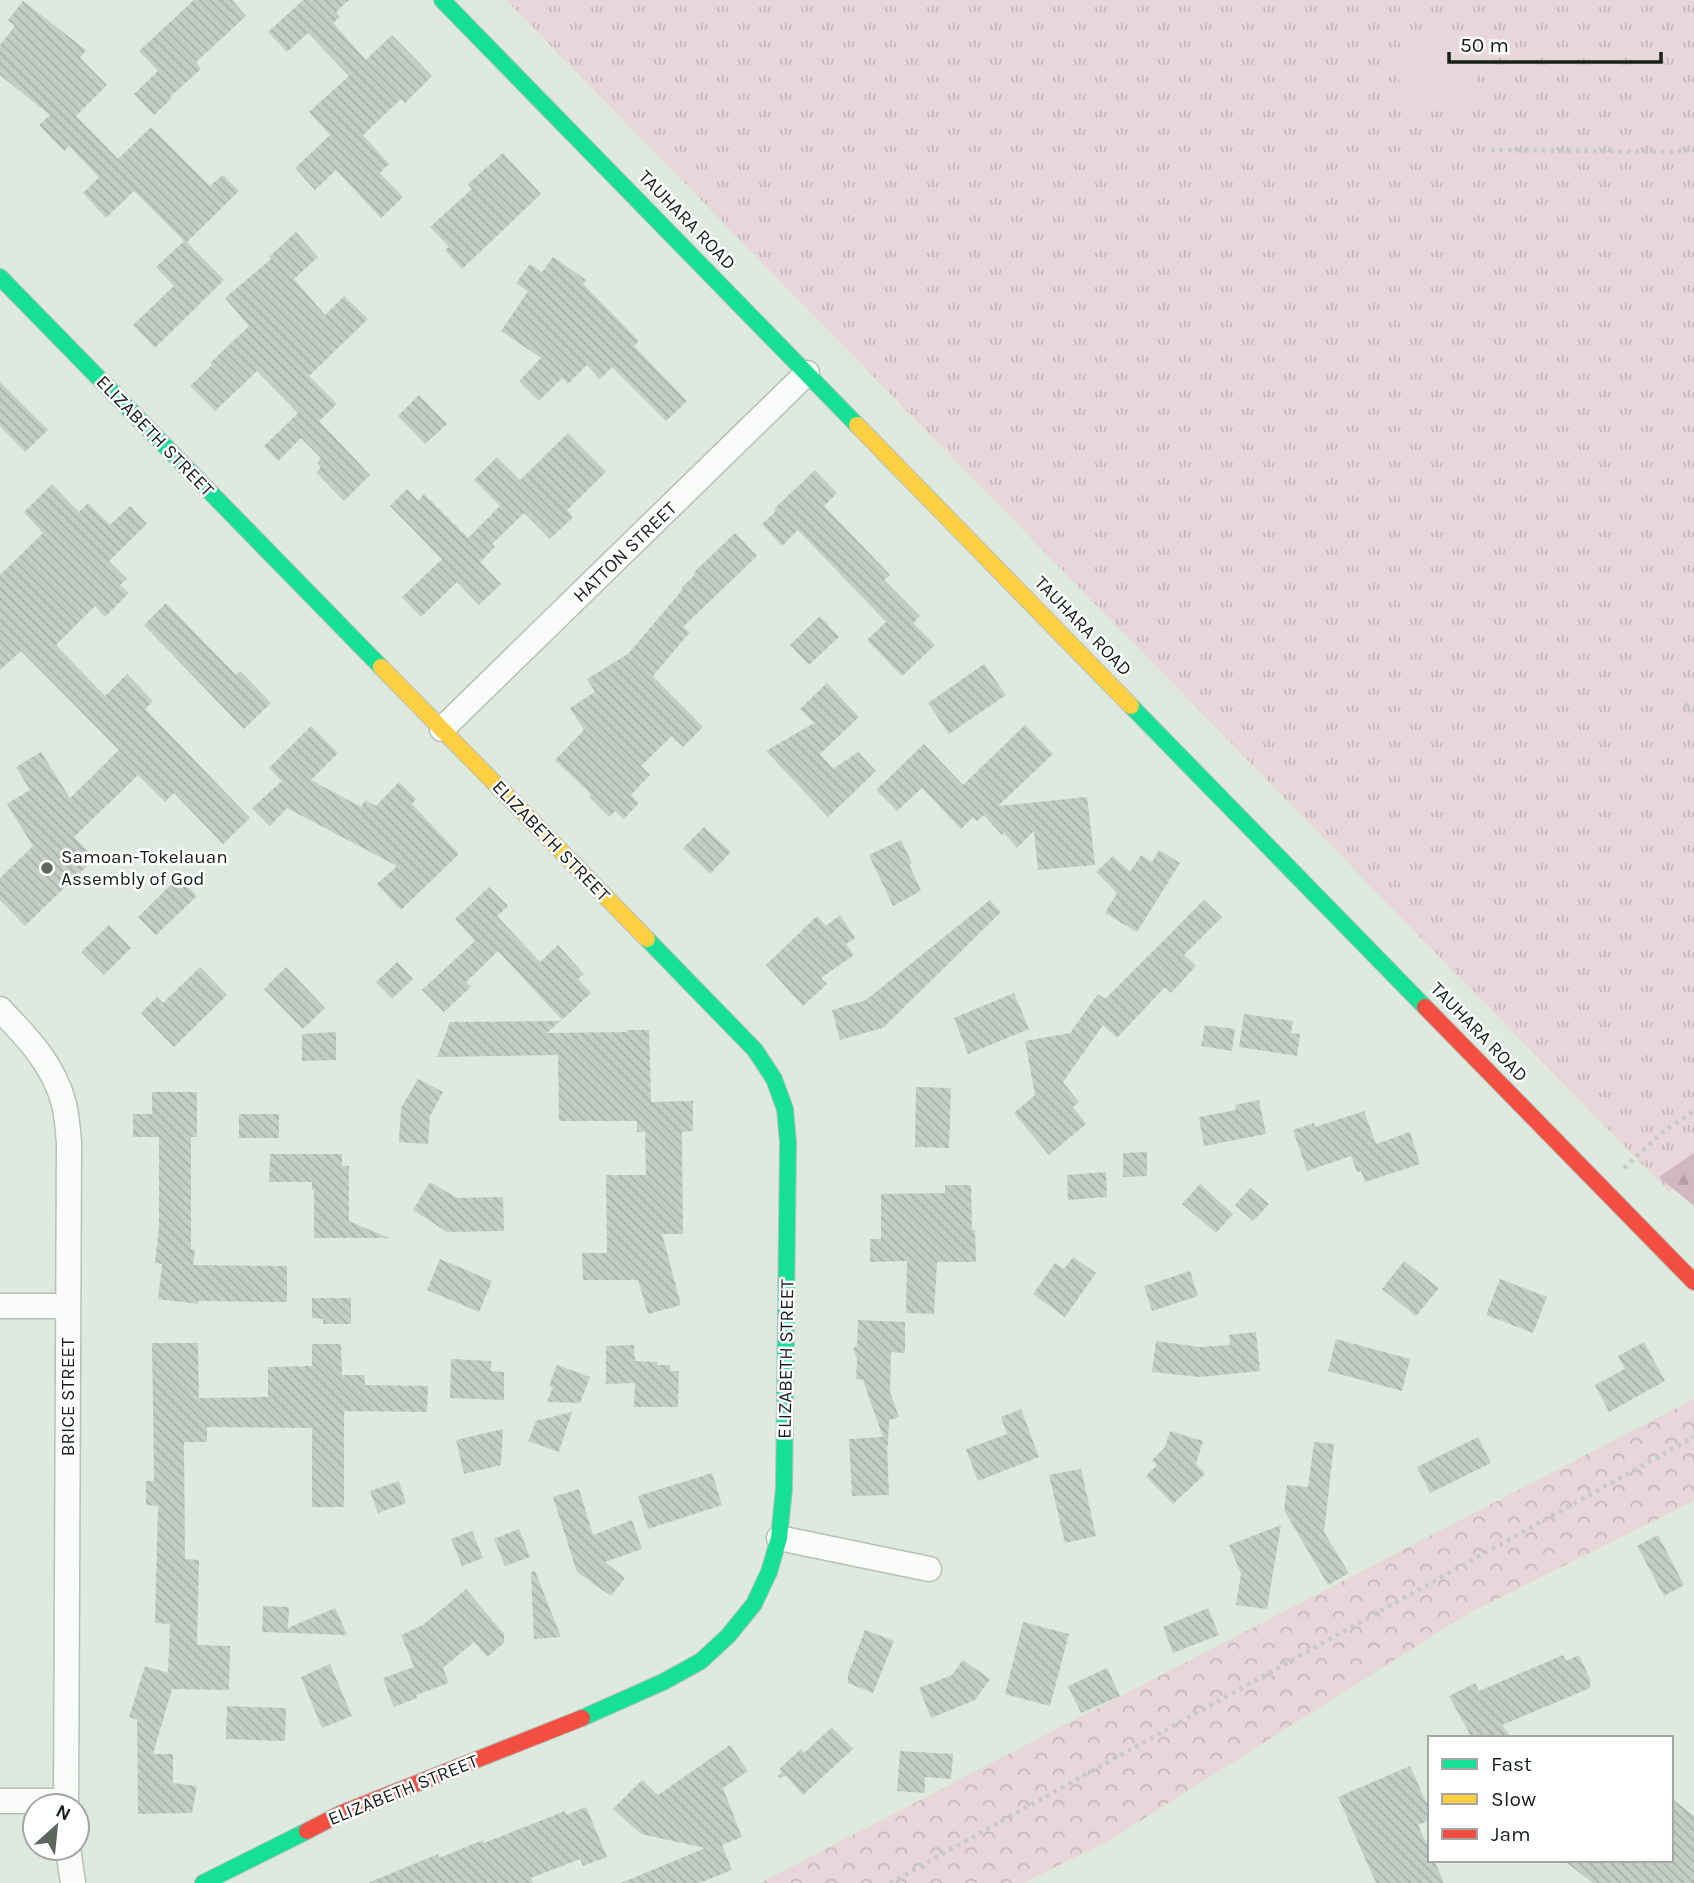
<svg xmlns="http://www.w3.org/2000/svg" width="1694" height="1883" font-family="Karla,sans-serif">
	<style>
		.grass { fill: url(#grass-tufts) }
		.forest { fill: url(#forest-firs) }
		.park { fill: url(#park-crowns) }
		.garden { fill: #e7d6da }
		.building { fill: url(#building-back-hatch) }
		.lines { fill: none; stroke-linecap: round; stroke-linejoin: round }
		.street-casing { stroke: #b6c0b8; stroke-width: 27 }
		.fast-casing { stroke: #b6c0b8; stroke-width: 18 }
		.slow-casing { stroke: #b6c0b8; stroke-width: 18 }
		.jam-casing { stroke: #b6c0b8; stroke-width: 18 }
		.path { stroke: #c7cac7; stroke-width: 4.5; stroke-dasharray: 3.5 5; stroke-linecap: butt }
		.street { stroke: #fafcfa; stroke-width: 24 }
		.fast { stroke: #16e098; stroke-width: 16 }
		.slow { stroke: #ffcf43; stroke-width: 16 }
		.jam { stroke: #f24e42; stroke-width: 16 }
		.poi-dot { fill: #5d665f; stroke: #fff; stroke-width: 2.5 }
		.labels { text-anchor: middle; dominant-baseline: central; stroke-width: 5; stroke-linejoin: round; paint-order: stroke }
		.street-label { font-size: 19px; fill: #18201a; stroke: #fff }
		.poi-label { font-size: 19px; fill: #18201a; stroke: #fff; text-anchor: start }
	</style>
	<defs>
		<pattern id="grass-tufts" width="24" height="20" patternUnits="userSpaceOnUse" patternTransform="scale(1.75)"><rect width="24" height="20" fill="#e7d6da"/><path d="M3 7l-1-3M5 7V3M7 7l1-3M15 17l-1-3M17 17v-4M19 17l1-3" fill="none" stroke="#c5b7ba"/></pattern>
		<pattern id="forest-firs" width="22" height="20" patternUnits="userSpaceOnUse" patternTransform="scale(1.75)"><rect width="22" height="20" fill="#d1b8c0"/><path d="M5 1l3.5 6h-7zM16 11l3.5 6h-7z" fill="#b39ea4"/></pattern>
		<pattern id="park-crowns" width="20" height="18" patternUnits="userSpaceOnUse" patternTransform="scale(1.75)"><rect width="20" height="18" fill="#e7d6da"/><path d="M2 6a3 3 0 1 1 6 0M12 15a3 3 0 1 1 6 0" fill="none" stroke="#c5b7ba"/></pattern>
		<pattern id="building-back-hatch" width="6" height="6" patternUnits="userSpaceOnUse" patternTransform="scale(1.75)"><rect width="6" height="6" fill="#c4cdc6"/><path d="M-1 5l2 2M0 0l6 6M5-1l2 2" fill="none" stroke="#a8b0aa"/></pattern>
	</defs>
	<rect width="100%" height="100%" fill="#dee9e0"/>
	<path class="grass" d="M506,0H1694V1168L1669,1192Z"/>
	<path class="forest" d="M1694,1153V1206L1659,1177Z"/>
	<path class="park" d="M1694,1399V1501L1469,1613L1108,1841L1023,1883H760Z"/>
	<path class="garden" d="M1442,28C1455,31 1471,38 1477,51C1489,78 1462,114 1433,111C1422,110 1413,102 1406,94C1393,81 1398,52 1412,40C1421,33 1431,30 1442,28Z"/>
	<path class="building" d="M194,0H232L246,16L196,62L201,69L170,97L171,99L154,115L134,94L158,71L139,51Z
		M303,0H349L336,12L340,17L333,23L366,60L392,35L432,76L405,103L401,99L363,135L389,164L380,173L403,197L381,218L336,170L315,190L295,168L330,135L309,112L349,76L308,33L287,52L268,32Z
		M23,1L86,50L80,58L107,85L76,116L118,159L151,127L210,186L223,175L239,191L187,242L224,280L155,348L133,325L174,286L156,267L184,241L134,191L106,218L83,193L99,177L69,146L64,151L39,125L50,115L0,75V45L15,26L8,20Z
		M503,153L541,194L462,269L445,250L449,247L430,227L472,189L468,184Z
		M296,232L318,257L294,279L325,315L344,296L368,319L309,376L337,404L319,421L370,475L344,501L316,472L321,467L317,463L321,458L301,438L278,461L264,446L298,413L257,371L215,411L190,386L212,365L210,363L249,326L225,298L271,259L269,257Z
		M553,257L586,280L583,284L639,341L634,346L687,401L666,421L612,367L600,379L587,365L568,384L562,378L539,401L519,381L541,358L501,331L528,291L516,283L530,264L542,272Z
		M0,382L48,430L25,452L0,426Z
		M419,395L447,424L425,444L398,416Z
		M568,433L606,472L567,510L573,517L550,539L524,513L492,544L495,547L480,562L501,584L479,605L457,582L421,617L402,597L442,559L390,506L407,489L418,501L424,494L468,538L500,506L474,480L497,457L520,480Z
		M815,470L837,493L824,506L890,575L884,580L920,616L913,623L935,645L902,676L867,640L886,622L798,530L782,546L762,524L776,511L774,509Z
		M52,484L79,512L88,503L110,525L130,506L147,524L109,561L127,579L120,585L129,593L105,617L95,606L56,645L105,696L127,674L153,701L145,709L250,818L223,844L174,793L165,802L138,775L74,837L95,858L25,926L0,900V878L33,846L7,804L30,790L16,767L41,752L70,798L119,750L21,651L0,670V575L43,533L24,512Z
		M735,533L757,556L683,627L690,632L653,676L703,727L683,747L672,736L641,766L650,775L631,795L639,803L624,819L615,811L609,817L589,797L591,794L555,760L584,730L570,708L595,692L587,679L628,654L683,589L682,587L696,574L694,572Z
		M166,603L236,675L240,671L271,703L244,729L144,625Z
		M820,616L839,637L809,665L790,645Z
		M984,664L1006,695L949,734L928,703Z
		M827,683L859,717L820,754L833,769L858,752L876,771L828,817L766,751L814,723L800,709Z
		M1025,725L1053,754L998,806L1087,797L1095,865L1038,870L1034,831L1017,848L1004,833L1002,835L984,815L977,821L973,817L961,829L922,788L897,811L876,790L924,744L963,785Z
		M311,726L338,753L311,780L361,807L365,800L376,806L399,782L416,799L412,804L459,854L401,910L377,884L397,866L287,808L270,826L252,808L282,781L269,768Z
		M704,827L731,852L710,874L683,848Z
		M901,840L912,863L909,864L921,891L893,906L869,855Z
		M1159,850L1180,863L1137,932L1105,913L1117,893L1096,872L1113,856L1130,872L1141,855L1152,862Z
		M179,877L197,896L156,935L138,917Z
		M489,887L508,906L497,916L540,962L558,945L584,974L578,979L591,993L562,1020L498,951L466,982L471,987L444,1012L422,990L475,941L455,919Z
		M990,900L1001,912L885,1026L882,1028L840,1040L832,1010L866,1000Z
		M1204,900L1222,917L1184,955L1196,966L1171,993L1165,987L1117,1038L1103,1025L1063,1082L1079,1102L1073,1107L1086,1124L1049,1155L1014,1113L1035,1095L1025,1041L1070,1033L1098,994L1105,999Z
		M840,915L855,938L846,944L854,955L821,978L827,984L803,1006L766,965L817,916L826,926Z
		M109,925L131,948L104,975L81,952Z
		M397,962L413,979L392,999L376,982Z
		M200,967L227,995L174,1047L141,1013L157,997L163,1003Z
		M286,967L325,1008L303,1029L264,989Z
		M1014,993L1029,1029L968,1054L954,1018Z
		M1244,1014L1293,1021L1291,1033L1300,1034L1297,1056L1239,1047Z
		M560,1021L547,1033L627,1032V1030H649L651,1102L693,1101V1131L682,1132L683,1234H662L681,1305L648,1314L638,1280H583L582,1253H607L606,1175H646L645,1132H637V1121H559L558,1055L437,1057L450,1022Z
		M1205,1025L1235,1029L1232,1051L1201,1046Z
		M336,1032V1060L302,1061V1034Z
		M418,1079L443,1092L430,1116L428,1144L399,1142L401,1108Z
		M916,1087L951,1088L949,1148L915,1147Z
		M152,1092H197V1137H191V1249L195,1250L193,1265L287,1266V1302L198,1301V1304L158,1299L162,1264L155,1263L159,1227V1137H133V1114H152Z
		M1259,1100L1266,1134L1204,1146L1199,1117L1236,1110L1235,1105Z
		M1364,1111L1376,1144L1410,1132L1420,1164L1365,1182L1361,1171L1357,1172L1351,1156L1307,1171L1293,1130L1314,1123L1315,1127Z
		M239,1114H279V1138H239Z
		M1147,1152V1176L1123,1177V1153Z
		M270,1154H342V1166H349V1221L389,1238H314V1190H312V1182H269Z
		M1106,1172L1107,1197L1068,1200L1067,1175Z
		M430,1182L457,1198L503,1197L504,1231L447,1232L413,1210Z
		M1200,1184L1233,1214L1216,1233L1182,1204Z
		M945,1185H971L972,1230H975L976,1262H937L934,1314L906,1313L907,1261L870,1262V1239H881V1194L945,1193Z
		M1250,1188L1269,1204L1253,1221L1235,1205Z
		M1073,1257L1096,1273L1065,1317L1033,1294L1055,1263L1064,1269Z
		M440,1259L492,1281L479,1312L427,1290Z
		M1404,1261L1439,1288L1416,1316L1382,1289Z
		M1190,1271L1198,1296L1152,1311L1144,1286Z
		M1500,1279L1547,1297L1533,1333L1486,1315Z
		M312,1298H351V1324H323V1319L312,1318Z
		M858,1320L905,1322V1353L891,1352L890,1392L899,1417L889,1420L888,1445L887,1446L889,1495L852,1496L849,1439L883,1437L863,1380L856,1379L857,1359L853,1348L857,1346Z
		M1256,1332L1260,1371L1200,1377L1152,1372L1156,1341L1200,1347L1230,1345L1229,1335Z
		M1336,1339L1410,1359L1402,1391L1328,1371Z
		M1644,1342L1665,1381L1609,1412L1595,1385L1625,1369L1618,1356Z
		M152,1343H198L199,1398L268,1397V1367L312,1366V1344H341L342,1375H365V1385L428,1386L427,1412L344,1411V1507H312V1428L207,1427V1442H184L185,1559L199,1560L197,1645L230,1646L229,1690L172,1689L153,1754H173V1783L197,1786L192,1813L138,1814L137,1720L129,1717L145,1666L168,1673L170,1624L155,1623L158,1506L146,1505V1481H154Z
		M634,1345L635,1361L658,1362L657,1365H670V1371H679L678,1407H634L635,1383L606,1384V1346Z
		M451,1359L491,1361V1371L504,1372V1400L450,1398Z
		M557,1365L590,1377L580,1403L547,1402L553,1387L549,1386Z
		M1021,1409L1039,1457L978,1481L966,1449L1007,1434L1001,1417Z
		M572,1412L559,1452L528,1441L536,1421Z
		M503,1429L501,1465L464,1474L456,1440Z
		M1170,1431L1203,1441L1196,1464L1205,1474L1173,1504L1146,1476L1157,1465L1152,1460L1165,1447Z
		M1478,1437L1491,1463L1430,1493L1417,1467Z
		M1314,1442L1334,1444L1324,1532L1349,1573L1328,1585L1284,1510L1287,1485L1308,1487Z
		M1081,1469L1096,1536L1065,1543L1049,1475Z
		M712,1473L722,1505L648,1529L638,1496Z
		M399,1481L406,1503L378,1513L370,1491Z
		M579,1489L593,1535L632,1520L642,1549L605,1562L625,1578L611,1596L577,1572L553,1497Z
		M1281,1525L1267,1609L1236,1605L1241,1574L1229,1545Z
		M519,1529L530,1557L505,1566L494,1539Z
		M472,1531L483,1558L462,1566L451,1539Z
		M1658,1535L1684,1585L1664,1596L1637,1546Z
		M535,1571L561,1637L534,1639L531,1572Z
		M466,1589L504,1634V1643L487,1657L474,1642L443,1668L449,1683L416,1695L417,1698L394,1707L383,1678L414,1667L401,1635L423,1625Z
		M263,1606L289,1607L288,1628L335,1608L347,1635L262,1632Z
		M1208,1608L1219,1635L1173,1653L1163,1627Z
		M1023,1622L1069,1634L1050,1706L1005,1694Z
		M865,1630L894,1641L873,1693L848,1683V1674Z
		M1563,1655L1566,1661L1579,1655L1590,1679V1688L1502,1725L1512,1738H1472L1449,1696L1475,1683L1479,1691Z
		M963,1660L990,1679L975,1700L931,1718L919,1688L952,1675Z
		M330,1664L352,1716L322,1728L301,1677Z
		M1107,1668L1120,1696L1081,1713L1068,1686Z
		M227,1706L286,1708L285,1741L226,1739Z
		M832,1727L851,1747L854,1748L803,1795L786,1776L779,1778L778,1776L782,1772L779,1769L801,1749L804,1753Z
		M730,1745L748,1771L723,1788L742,1837L722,1845L732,1870L699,1883H621L705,1848L641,1834L613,1809L642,1780L658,1795Z
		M900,1751L953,1754L951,1779L925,1777V1793L897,1791Z
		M1410,1766L1430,1811V1820L1418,1825L1430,1851V1860H1434L1444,1883H1376L1338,1797Z
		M1671,1798L1694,1816V1883H1593L1563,1860H1671Z
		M586,1807L607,1857L583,1866L580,1859L531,1878L533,1883H368L438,1854L439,1858L483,1840L484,1843L565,1811L566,1815Z"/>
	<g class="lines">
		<defs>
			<path id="street" d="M442,729L807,373
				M0,1009C27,1037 54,1065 64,1104C67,1116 68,1130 69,1143L66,1806
				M0,1306H68
				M779,1538L929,1569
				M0,1801H66
				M68,1848L73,1883"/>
			<path id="fast" d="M442,0L857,425
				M0,277L381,667
				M1131,706L1425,1007
				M582,1718L663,1682L701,1661L728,1636L754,1604L769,1572L779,1538L784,1488L788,1142L785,1109L774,1079L755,1050L647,939
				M203,1883L307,1831"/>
			<path id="slow" d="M857,425L1131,706
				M381,667L647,939"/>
			<path id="jam" d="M1425,1007L1694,1282
				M307,1831L342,1813L582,1718"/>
		</defs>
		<use href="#street" class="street-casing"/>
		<use href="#fast" class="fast-casing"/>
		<use href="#slow" class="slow-casing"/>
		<use href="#jam" class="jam-casing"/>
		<path class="path" d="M1491,150L1673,152L1694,149
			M1685,704L1694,711
			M1624,1168L1665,1130L1694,1111
			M890,1883L1694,1437"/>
		<use href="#street" class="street"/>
		<use href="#fast" class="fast"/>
		<use href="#slow" class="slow"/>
		<use href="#jam" class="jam"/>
	</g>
	<circle class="poi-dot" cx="47" cy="868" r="7"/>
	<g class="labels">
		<g class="street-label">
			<text transform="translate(687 220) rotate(46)">TAUHARA ROAD</text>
			<text transform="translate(155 436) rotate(46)">ELIZABETH STREET</text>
			<text transform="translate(625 552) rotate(-44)">HATTON STREET</text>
			<text transform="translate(1083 626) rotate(46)">TAUHARA ROAD</text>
			<text transform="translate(551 841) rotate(46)">ELIZABETH STREET</text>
			<text transform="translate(1479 1032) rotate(46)">TAUHARA ROAD</text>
			<text transform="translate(786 1359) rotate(-89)">ELIZABETH STREET</text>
			<text transform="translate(68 1397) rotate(-90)">BRICE STREET</text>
			<text transform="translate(403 1790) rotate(-22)">ELIZABETH STREET</text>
		</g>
		<g class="poi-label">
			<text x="61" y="857">Samoan-Tokelauan<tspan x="61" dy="22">Assembly of God</tspan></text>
		</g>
	</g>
	<rect x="1428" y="1736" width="245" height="126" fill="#ffffff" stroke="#a3a6a3" stroke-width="2"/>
	<rect x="1442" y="1759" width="35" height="10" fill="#16e098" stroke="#a3a6a3" stroke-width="2"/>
	<text x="1491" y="1771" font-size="21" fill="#18201a">Fast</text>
	<rect x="1442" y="1794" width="35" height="10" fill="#ffcf43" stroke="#a3a6a3" stroke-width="2"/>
	<text x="1491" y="1806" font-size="21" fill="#18201a">Slow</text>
	<rect x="1442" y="1829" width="35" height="10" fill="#f24e42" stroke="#a3a6a3" stroke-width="2"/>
	<text x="1491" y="1841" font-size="21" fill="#18201a">Jam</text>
	<g transform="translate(56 1827) rotate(27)"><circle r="33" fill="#ffffff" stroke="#a3a6a3" stroke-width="2"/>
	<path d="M0-5L12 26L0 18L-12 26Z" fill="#5d665f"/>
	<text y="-10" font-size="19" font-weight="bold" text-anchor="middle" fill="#18201a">N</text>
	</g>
	<path d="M1449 52v10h212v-10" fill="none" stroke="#18201a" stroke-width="3.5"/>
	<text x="1460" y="52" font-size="21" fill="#18201a" stroke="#ffffff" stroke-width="5" paint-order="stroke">50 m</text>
</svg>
